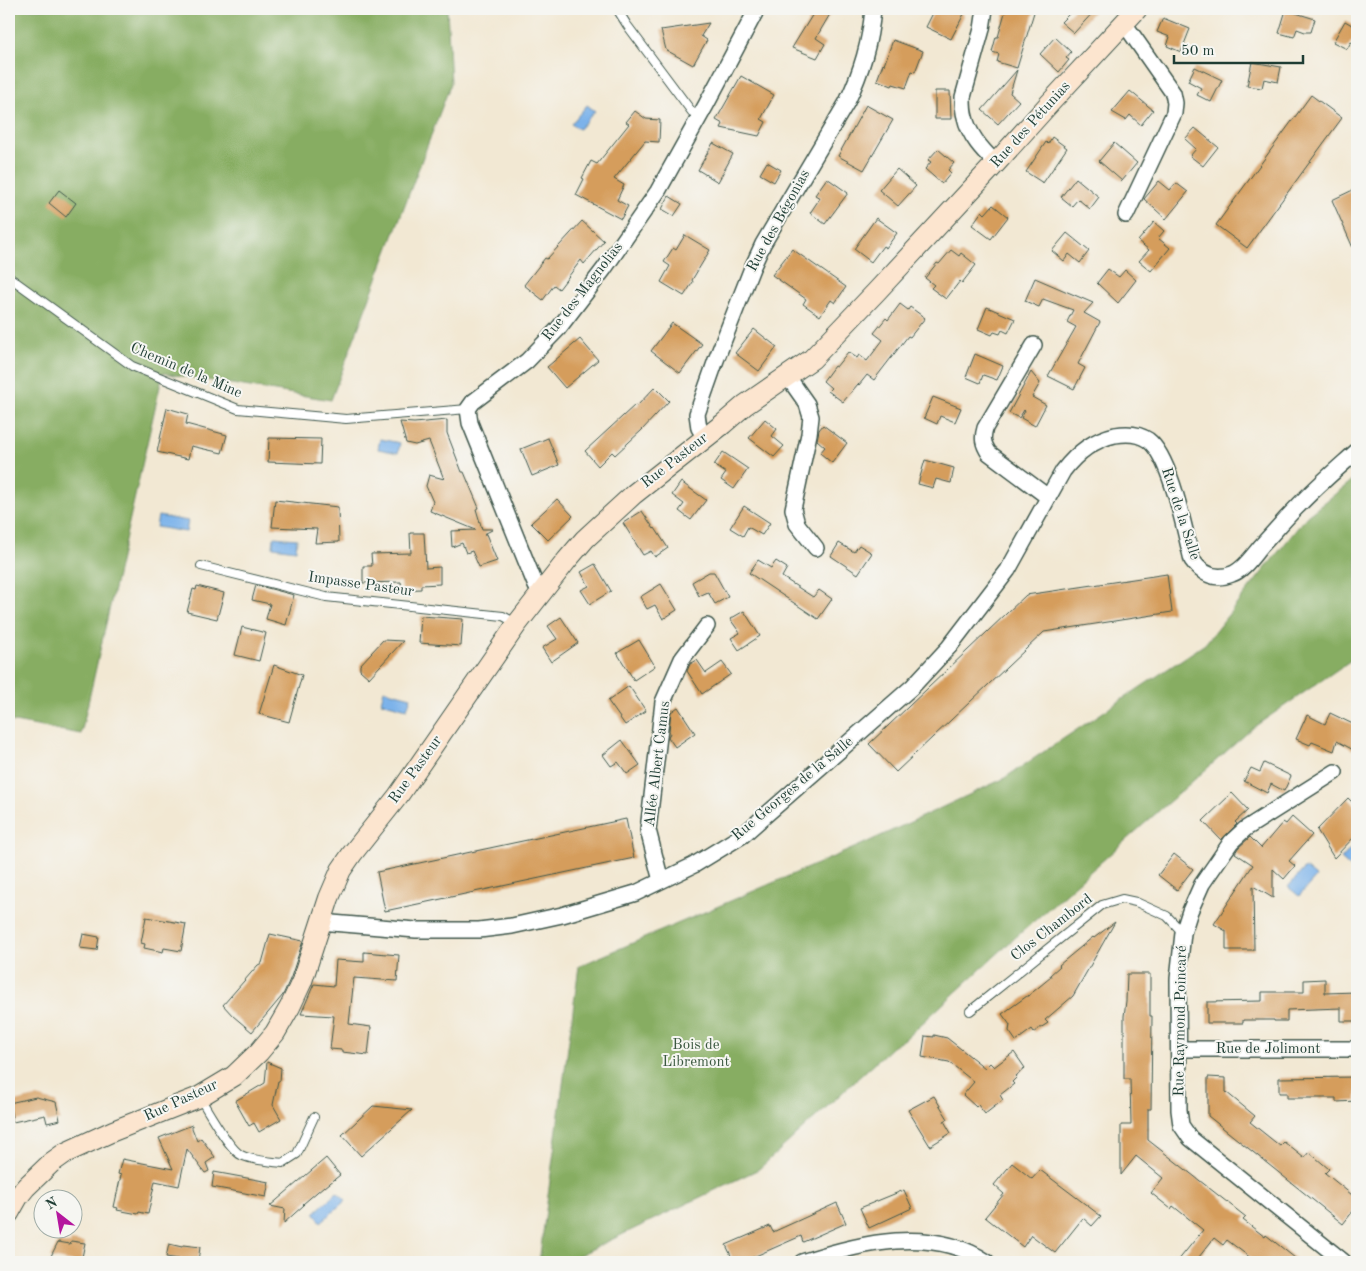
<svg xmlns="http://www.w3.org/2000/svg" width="1366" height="1271" font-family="'Old Standard TT',serif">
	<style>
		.forest { fill: #87ad62; stroke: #53754b }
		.water { fill: #7cb2ea; stroke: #4e788f }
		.building { fill: #d59d5b }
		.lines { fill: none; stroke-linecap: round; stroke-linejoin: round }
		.lane-casing { stroke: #3f574c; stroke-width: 10 }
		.street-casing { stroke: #3f574c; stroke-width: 18 }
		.secondary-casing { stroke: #3f574c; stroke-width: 22 }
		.lane { stroke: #fff; stroke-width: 8 }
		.street { stroke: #fff; stroke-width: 15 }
		.secondary { stroke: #fce5cf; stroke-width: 20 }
		.labels { text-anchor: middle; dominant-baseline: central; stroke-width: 4; stroke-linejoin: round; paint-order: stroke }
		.street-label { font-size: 15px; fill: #1f3d34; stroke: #f6f6f2 }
		.park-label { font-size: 15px; fill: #3b5940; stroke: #f6f6f2 }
	</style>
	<rect width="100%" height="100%" fill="#f6f6f2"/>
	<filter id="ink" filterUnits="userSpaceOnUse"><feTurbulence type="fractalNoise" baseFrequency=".02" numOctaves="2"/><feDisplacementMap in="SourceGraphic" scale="10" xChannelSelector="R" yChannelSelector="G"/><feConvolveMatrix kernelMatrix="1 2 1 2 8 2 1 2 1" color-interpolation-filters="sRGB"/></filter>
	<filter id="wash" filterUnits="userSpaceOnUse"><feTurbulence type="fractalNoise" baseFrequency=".0096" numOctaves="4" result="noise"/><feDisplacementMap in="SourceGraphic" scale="20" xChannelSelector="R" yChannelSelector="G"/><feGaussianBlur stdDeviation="1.12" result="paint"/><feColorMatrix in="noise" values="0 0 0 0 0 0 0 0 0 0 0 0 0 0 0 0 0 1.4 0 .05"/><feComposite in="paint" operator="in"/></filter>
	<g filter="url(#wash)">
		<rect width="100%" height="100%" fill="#f2e8d3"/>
		<path class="forest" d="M9,9H447L451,83L331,400L163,373L81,734L9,721Z
			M1357,477V656L1254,727L1007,945L905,1039L892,1047L759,1169L565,1262H539L579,966L861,845L1003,779L1205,644L1307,516Z"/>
		<path class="water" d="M587,105L595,111L579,129L571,124Z
			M380,439L400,443L398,453L378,449Z
			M158,516L188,521L186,532L156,527Z
			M274,537L297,539L296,550L273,547Z
			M384,690L411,697L407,709L381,702Z
			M1357,842V862L1351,868L1341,859Z
			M1305,868L1316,877L1299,896L1288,887Z
			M337,1192L346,1200L321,1222L314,1213Z"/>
		<g id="blocks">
			<path class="building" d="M816,9H833L816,38L825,44L817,58L792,48Z
				M935,9H952L964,14L951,39L926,27Z
				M1006,9H1035L1017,68L997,62L999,54L992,52L996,37H998Z
				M1074,9H1096L1074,33L1061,22Z
				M1286,10L1315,19L1311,32H1305L1297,29L1294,37L1279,33Z
				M1163,18L1190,29L1181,52L1167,46L1170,37L1157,32Z
				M1345,21L1357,28V45L1351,42L1347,49L1333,42Z
				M709,23L701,36L707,40L693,65L666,50L661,30Z
				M1055,37L1071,52L1066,58L1069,60L1059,72L1040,54Z
				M893,40L923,51L915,72L912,71L906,88L893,84L892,86L877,80L883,64L884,65Z
				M1252,62L1281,67L1278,82L1264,79L1262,88L1247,86Z
				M1195,67L1222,80L1211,102L1197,95L1201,88L1188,81Z
				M1017,70L1010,93L1019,101L998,124L982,110Z
				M741,76L774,95L761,119L766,122L759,136L721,128L723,124L716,120Z
				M935,91H950L951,119H935Z
				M1130,91L1153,110L1141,125L1130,115L1126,120L1112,112Z
				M1311,95L1342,118L1247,248L1216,225Z
				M866,105L893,120L864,170L838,156Z
				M635,111L646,119L660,120L659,142L645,141L614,179L624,185L617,200L628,206L621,219L576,195L584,179L582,178L591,161L597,164L629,124L626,122Z
				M1195,128L1218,147L1203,166L1190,156L1196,149L1185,139Z
				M1052,137L1067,148L1043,183L1026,172L1046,142L1048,144Z
				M713,143L733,154L718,182L698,170Z
				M1114,143L1137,163L1122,181L1099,161Z
				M938,149L954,163L948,170L951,173L942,184L925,169L931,162L928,160Z
				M767,162L781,170L774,182L760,174Z
				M897,169L916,186L898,206L879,190Z
				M827,178L848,193L825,224L810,213L820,198L815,195Z
				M1076,178L1099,197L1090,209L1078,199L1072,206L1061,197Z
				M1159,181L1170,190L1176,183L1188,192L1166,219L1144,199Z
				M1357,188V257L1332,200Z
				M59,190L76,203L66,217L49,203Z
				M669,196L682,204L674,216L662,209Z
				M993,205L1008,217L991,239L972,225L982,211L985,214Z
				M876,218L897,233L886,248L883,246L871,262L854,249Z
				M582,221L604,241L584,264L581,260L559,289L554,285L543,300L524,285L545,258L547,259Z
				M1154,222L1164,231L1158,238L1170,248L1151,271L1139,261L1149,250L1138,241Z
				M1067,233L1089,251L1080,263L1069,254L1064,261L1052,251Z
				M685,235L710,250L692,280L693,282L684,296L661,282L670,266L664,262L673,248L676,250Z
				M792,249L846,287L835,303L831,300L820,316L803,304L806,299L772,275Z
				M951,250L959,256L961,253L976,265L962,283L960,281L946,299L931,288L934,285L925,278L937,263L939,264Z
				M1108,269L1119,277L1125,270L1136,280L1118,303L1097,283Z
				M1035,278L1093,303L1084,313L1100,322L1078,364L1085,368L1074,389L1048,376L1076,327L1067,322L1073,310L1043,299L1039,307L1025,301Z
				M900,304L908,310L910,307L925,318L910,337L908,336L874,380L867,375L859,385L858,384L843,402L828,391L831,388L823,381L834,366L836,367L848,352L857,358L859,355L867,361L883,340L874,333L886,318L888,320Z
				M987,307L1015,319L1008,333L1002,330L1000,334L994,332L992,335L978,329Z
				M672,323L702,344L680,373L651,351Z
				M754,329L777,347L759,371L735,353Z
				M580,339L598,360L565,388L547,367Z
				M975,354L1003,366L997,380L983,375L980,383L966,377Z
				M1031,372L1040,383L1032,397L1046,405L1035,426L1021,418L1025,411L1024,410L1019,418L1009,413Z
				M655,387L669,401L642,430L615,455L612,452L598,466L585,451L635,405L637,406Z
				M933,397L961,408L955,422L940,416L937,424L924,418Z
				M167,408L188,414L186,424L227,435L222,453L191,446L188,459L157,452Z
				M765,419L777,429L772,436L784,446L774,457L749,438Z
				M447,420V433L462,472H464L479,508L476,509L482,529H492V530L484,534H486L497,561L479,567L472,551L466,553L462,543L452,547L451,531L476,530L430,511L433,502L426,486L429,475L444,479L429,441L415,445L406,443L400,422L414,423Z
				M823,425L847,443L832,463L820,453L825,447L817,440L819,430Z
				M269,438L321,439L320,464L268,462Z
				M548,438L559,465L532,476L521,449Z
				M723,452L748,469L734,489L721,480L726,473L714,465Z
				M925,460L954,468L951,483L936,479L933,488L918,484Z
				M681,482L706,500L691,520L679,511L684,504L672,495Z
				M557,499L573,516L548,540L531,523Z
				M275,500L338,507L339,542L315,543L317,529L272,527Z
				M744,506L770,523L762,535L748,527L743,536L730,528Z
				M642,511L654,529L655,528L668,548L655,557L651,551L643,555L623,523Z
				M410,533H424L426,568L440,567V584L421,585V589L402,590L401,582L363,583V566H372L371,554L411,553Z
				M839,543L854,552L859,545L872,553L858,574L831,556Z
				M758,560L771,568L776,561L787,568L782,577L813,597L819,590L832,599L818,619L749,573Z
				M595,564L611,591L590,604L581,590L589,586L581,572Z
				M709,572H714L728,597L715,604L708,592L699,596L692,582Z
				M1167,574L1172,612L1044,632L896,772L869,744L1026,595Z
				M661,584L677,610L663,619L655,605L647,609L640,597Z
				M256,585L294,595L286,625L266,619L270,604L252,600Z
				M197,586L224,593L217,619L187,612L193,589L196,590Z
				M744,611L760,636L739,650L731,638L740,633L730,619Z
				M421,616L463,619L461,646L419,643Z
				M561,617L578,643L551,662L542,648L557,639L548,626Z
				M242,627L266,633L259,661L235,655Z
				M383,640L403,641L369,678L360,670V665Z
				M639,640L655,666L634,680L617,653Z
				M697,660L706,673L722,662L731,674L702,694L687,671L690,664Z
				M274,665L302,675L289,722L259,714Z
				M629,686L646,711L625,725L608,701Z
				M678,707L695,733L675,747L668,737L670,733L669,731L671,712Z
				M1330,713L1357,726V752L1337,741L1334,751L1312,742L1310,745L1296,739L1307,715L1325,724Z
				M622,740L640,765L627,774L618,762L611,766L603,755Z
				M1264,763L1291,776L1284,791L1271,784L1267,793L1244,781L1251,768L1260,772Z
				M1232,793L1248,810L1235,822L1237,824L1221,840L1203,821Z
				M1348,798L1357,807V834L1334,858L1317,830Z
				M1292,817L1312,835L1289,861L1295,866L1284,879L1273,869V898L1253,886L1254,950H1226V931L1214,924L1253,865L1235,853L1238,848L1250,837L1261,848L1283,822L1286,824Z
				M626,819L634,858L385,911L377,872Z
				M1174,854L1193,869L1177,890L1158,875Z
				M146,917L186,924L181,951L164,948L163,952L144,948L145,944L141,943Z
				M1115,922L1073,996L1045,1020L1048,1023L1034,1032L1032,1029L1016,1041L1009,1031L1010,1025L1002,1014L1027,996H1028L1051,977L1050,975L1060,966L1059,965L1093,937L1094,938Z
				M83,934L99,937L97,950L80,948Z
				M270,934L303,941L291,977L283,995L252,1032L233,1016L223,1005L258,965L262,963Z
				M364,952L399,955L397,981L354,978L349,1024L371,1027L368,1055L342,1052V1050L330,1049L334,1016L301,1014L314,984L334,986L336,960L364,962Z
				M1127,974H1150V1016H1152L1151,1109H1148V1140L1246,1217L1243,1220L1265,1237L1266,1235L1300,1262H1256L1227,1240L1223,1245L1214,1238L1195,1262H1177L1203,1230L1173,1206L1171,1209L1151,1193L1163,1178L1136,1156L1121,1175V1125H1131L1130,1079H1124V1016L1126,1001Z
				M1325,979V993L1357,992V1021H1341V1008L1287,1010V1021H1274V1020H1243V1023H1207V1002L1262,1001V992H1304V980Z
				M934,1035L947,1038L985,1068L990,1063L994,1067L1014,1052L1025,1068L1016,1076L1017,1077L1012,1082L1014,1084L1000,1095L1003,1100L985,1114L978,1105L976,1107L963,1095L974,1082L949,1062L922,1057L925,1036L934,1037Z
				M267,1062L281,1068L280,1081H278L273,1105L281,1119L259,1132L254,1123L249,1126L235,1101L265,1083Z
				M1208,1077L1226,1078V1092L1255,1116L1250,1122L1280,1146L1284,1142L1304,1158L1309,1152L1329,1169L1325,1173L1357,1199V1206L1343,1224L1208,1116Z
				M1357,1077V1101L1336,1102V1098H1287V1093H1279V1078Z
				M934,1096L948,1119L944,1121L951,1133L930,1146L908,1110Z
				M36,1097L56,1102L60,1120L47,1123L45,1115L13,1122L9,1103Z
				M373,1106L412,1110L361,1156L342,1135Z
				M192,1125V1128L197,1141L201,1138L215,1157L206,1163L209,1171L205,1173L187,1149L179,1186L155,1181L148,1214L139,1212L138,1214L117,1210L118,1208L114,1207L121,1175L118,1174L122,1159L173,1169L159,1138Z
				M326,1158L340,1175L325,1187L324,1186L303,1204L304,1205L284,1223L285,1209L270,1206Z
				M1012,1163L1032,1179L1040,1170L1101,1216L1092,1226L1083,1218L1055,1253L1031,1235L1023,1247L985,1217L1004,1194L994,1185Z
				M214,1172L269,1182L266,1197L212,1187Z
				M904,1190L912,1208L869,1228L860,1208Z
				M837,1203L846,1223L803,1242L801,1236L742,1262H734L726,1245L770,1226L773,1232Z
				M71,1241L85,1243L81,1262H73L50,1258L58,1242L70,1244Z
				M169,1244L182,1247L183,1245L200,1247L198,1262L166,1257Z"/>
		</g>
	</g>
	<g filter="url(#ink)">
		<use href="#blocks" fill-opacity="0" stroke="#3f574c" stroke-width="1"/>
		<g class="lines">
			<defs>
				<path id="lane" d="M617,9L627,25L692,112L700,116
					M9,277L132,366L238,409L346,419L468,409
					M201,566L326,597L503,616L516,623
					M970,1011L1102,905L1122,899L1136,902L1167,916L1183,933
					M200,1098C208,1111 229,1149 241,1155C253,1161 270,1161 283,1163L297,1154L314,1117"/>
				<path id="street" d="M985,9L982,29L963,97C963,104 963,111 965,117C969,136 983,151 996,163
					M1124,23L1173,93L1175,103L1174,113L1126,215
					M1034,345L985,428C982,438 983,444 989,453L1048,497
					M788,377L807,404L811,417L809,434L793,509L797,524L816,548
					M705,437L699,428L697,414L716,360L752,268L763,244L847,102C862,70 870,43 873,9
					M542,591L536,586L470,423L468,409L473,402L527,361L558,329L604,269L658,191L706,105L757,9
					M1335,772L1245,829L1231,842L1202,884L1190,911L1183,933L1178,979L1179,1110L1181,1125L1190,1138L1344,1262
					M661,881L648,830L663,702L682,659L707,626
					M320,922L416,930H479L512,926L562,915L636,893L694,865L743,835L912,687L949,647L1008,570L1063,471C1076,454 1092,440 1115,435C1126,433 1138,433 1148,440C1171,457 1185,532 1192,560C1202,574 1215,581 1232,574C1244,570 1253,555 1262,545C1274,532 1286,518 1298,506C1317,486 1337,469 1357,451
					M1179,1049H1357
					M802,1262C860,1243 932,1225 987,1262"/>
				<path id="secondary" d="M9,1213L18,1197L26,1187L51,1163L65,1153L113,1131L199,1097L234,1076L259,1052L275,1033L290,1007L302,981L329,898L341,870L352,854L398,796L517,624L567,560L585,539L634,494L723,424L745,405L812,359L876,292L996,163L1049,104L1137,9"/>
			</defs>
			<use href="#lane" class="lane-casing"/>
			<use href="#street" class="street-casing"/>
			<use href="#secondary" class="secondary-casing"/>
			<use href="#lane" class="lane"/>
			<use href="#street" class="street"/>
			<use href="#secondary" class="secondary"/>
		</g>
	</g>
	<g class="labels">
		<g class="street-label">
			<text transform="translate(1031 125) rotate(-48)">Rue des Pétunias</text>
			<text transform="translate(779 221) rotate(-61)">Rue des Bégonias</text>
			<text transform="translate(583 292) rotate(-52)">Rue des Magnolias</text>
			<text transform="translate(186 371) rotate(23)">Chemin de la Mine</text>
			<text transform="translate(675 461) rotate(-38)">Rue Pasteur</text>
			<text transform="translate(1180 514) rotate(72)">Rue de la Salle</text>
			<text transform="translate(361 585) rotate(8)">Impasse Pasteur</text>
			<text transform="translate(658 764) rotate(-83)">Allée Albert Camus</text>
			<text transform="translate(416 770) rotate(-54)">Rue Pasteur</text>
			<text transform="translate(793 789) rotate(-40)">Rue Georges de la Salle</text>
			<text transform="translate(1052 928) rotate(-38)">Clos Chambord</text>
			<text transform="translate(1181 1021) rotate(-89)">Rue Raymond Poincaré</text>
			<text x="1268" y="1049">Rue de Jolimont</text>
			<text transform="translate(181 1101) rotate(-25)">Rue Pasteur</text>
		</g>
		<g class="park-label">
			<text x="696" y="1045">Bois de<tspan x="696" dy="17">Libremont</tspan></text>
		</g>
	</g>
	<rect width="1366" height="1271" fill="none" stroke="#f6f6f2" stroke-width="30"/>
	<g transform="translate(58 1214) rotate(329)"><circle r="24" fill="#f6f6f2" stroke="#a0aca6"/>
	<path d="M0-4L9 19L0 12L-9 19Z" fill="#b5179e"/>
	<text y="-8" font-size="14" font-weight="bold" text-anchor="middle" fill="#1f3d34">N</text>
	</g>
	<path d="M1174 55v8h129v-8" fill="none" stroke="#1f3d34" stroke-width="2.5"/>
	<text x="1181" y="55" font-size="15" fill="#1f3d34" stroke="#f6f6f2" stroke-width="4" paint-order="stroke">50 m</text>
</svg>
